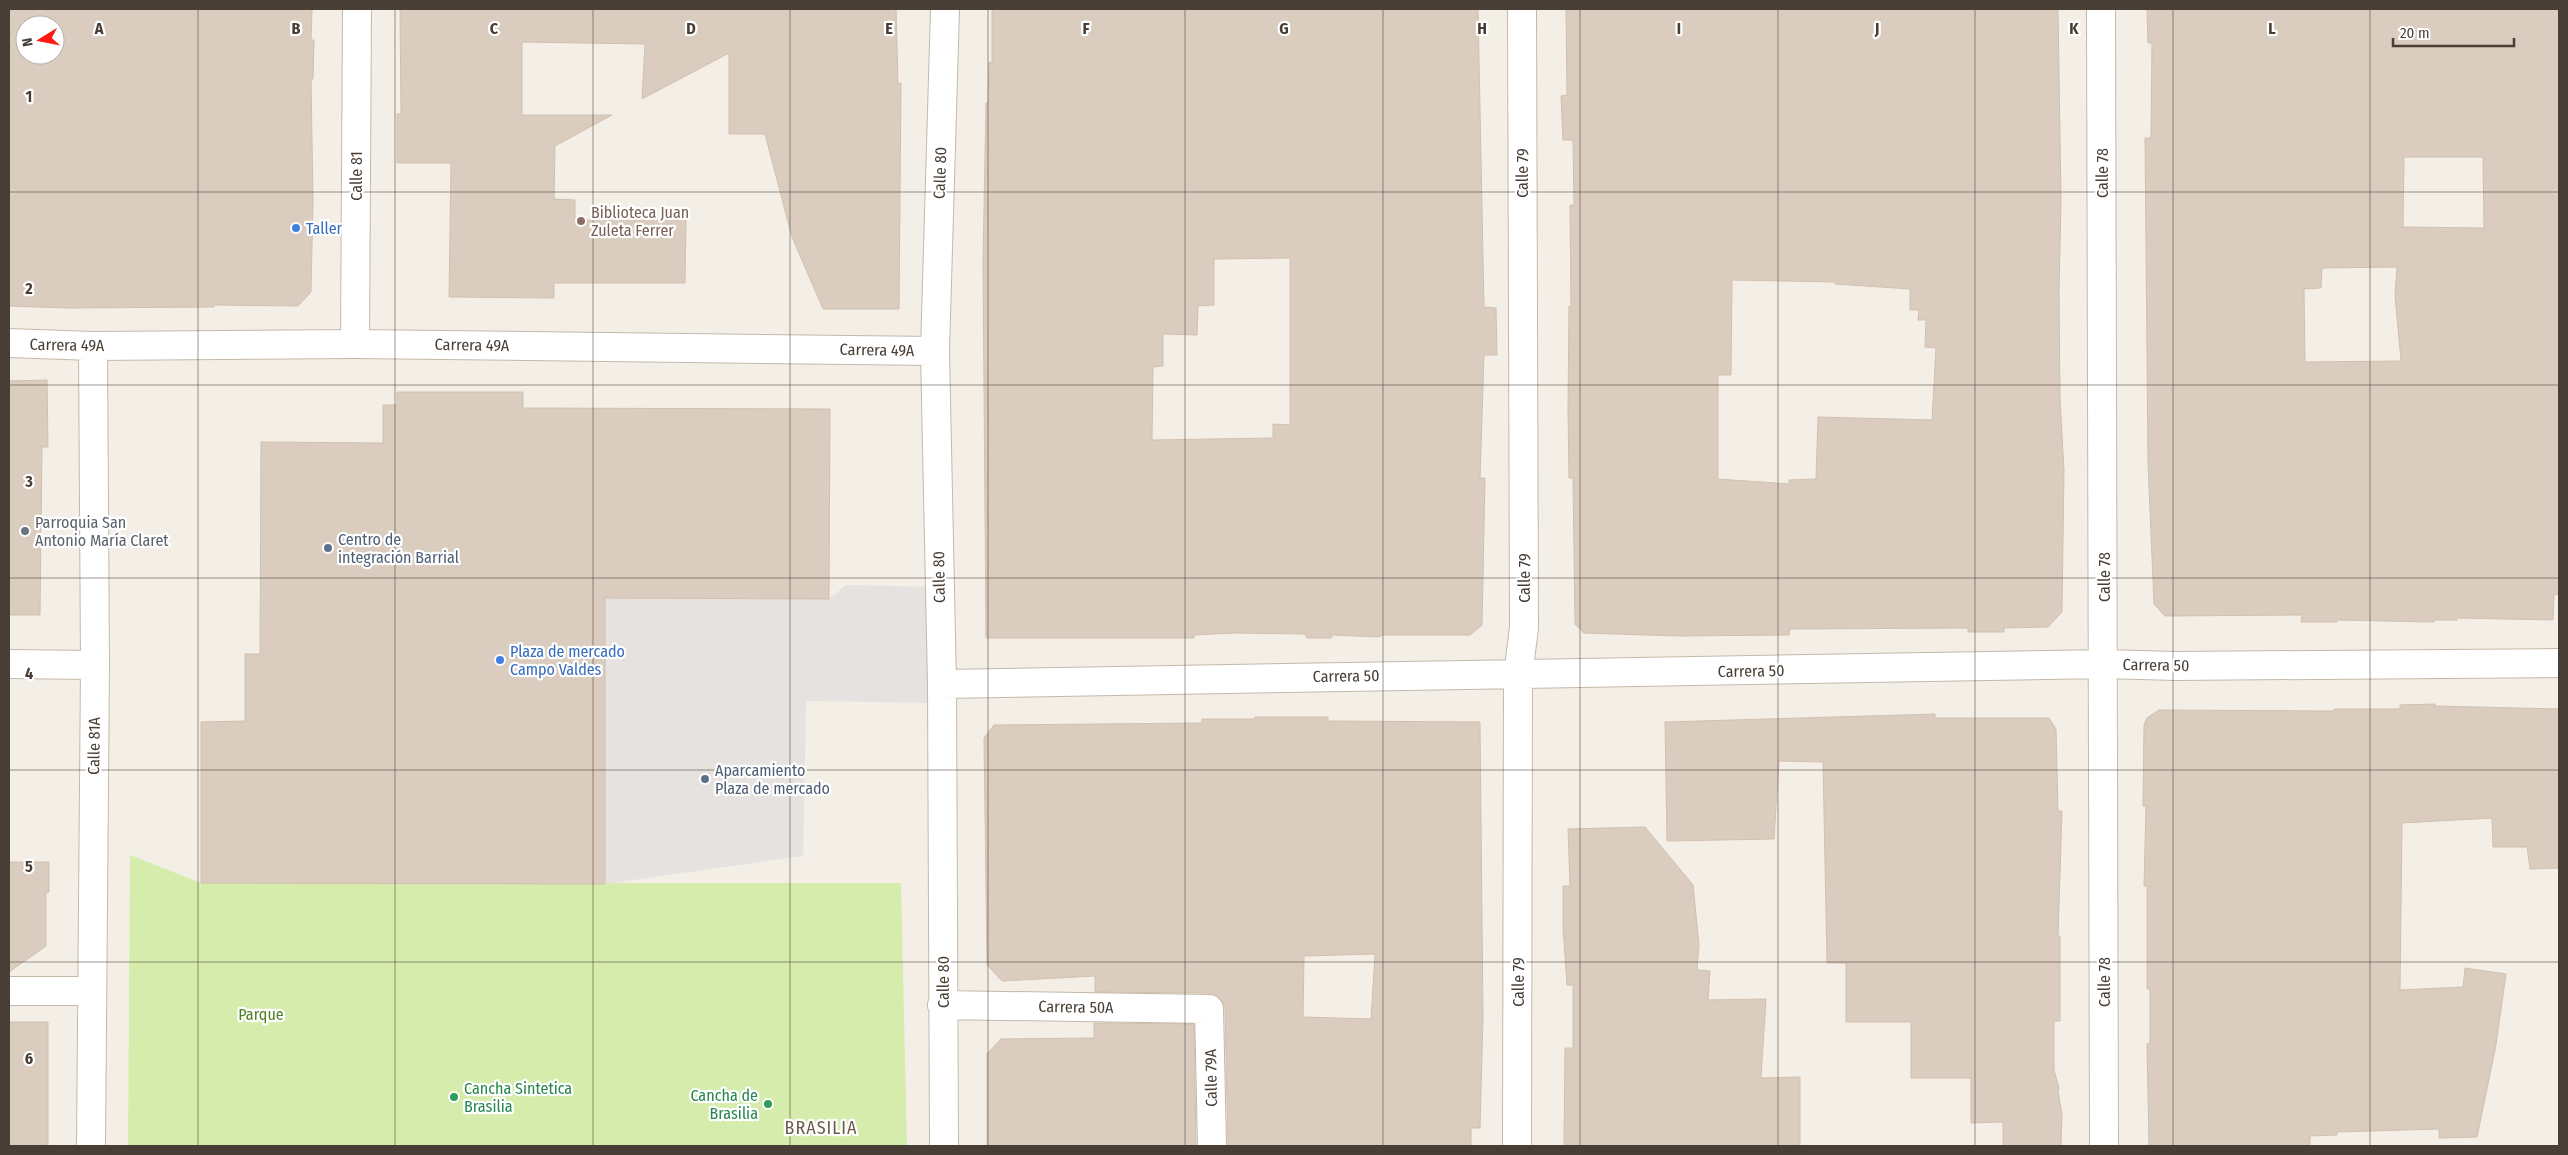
<svg xmlns="http://www.w3.org/2000/svg" width="2568" height="1155" font-family="'Fira Sans Condensed',sans-serif">
	<style>
		.green { fill: #d6ecac }
		.parking { fill: #e5e2df }
		.building { fill: #daccbe; stroke: #d2c0ae; fill-rule: evenodd }
		.lines { fill: none; stroke-linecap: round; stroke-linejoin: round }
		.minor-casing { stroke: #c4b8ab; stroke-width: 30 }
		.minor { stroke: #fff; stroke-width: 28 }
		.grid { fill: none; stroke: #483e35; stroke-width: 1; stroke-opacity: 0.55 }
		.education-dot { fill: #8d6e63; stroke: #fff; stroke-width: 2 }
		.shop-dot { fill: #3f7fe0; stroke: #fff; stroke-width: 2 }
		.worship-dot { fill: #6b7280; stroke: #fff; stroke-width: 2 }
		.service-dot { fill: #5c6f8a; stroke: #fff; stroke-width: 2 }
		.leisure-dot { fill: #2e9e5b; stroke: #fff; stroke-width: 2 }
		.labels { text-anchor: middle; dominant-baseline: central; stroke-width: 4.5; stroke-linejoin: round; paint-order: stroke }
		.street-label { font-size: 16px; fill: #483e35; stroke: #fff }
		.education-label { font-size: 16px; fill: #785e54; stroke: #fff; text-anchor: start }
		.shop-label { font-size: 16px; fill: #366cbe; stroke: #fff; text-anchor: start }
		.worship-label { font-size: 16px; fill: #5b616d; stroke: #fff; text-anchor: start }
		.service-label { font-size: 16px; fill: #4e5e75; stroke: #fff; text-anchor: start }
		.park-label { font-size: 16px; fill: #507e23; stroke: #fff }
		.leisure-label { font-size: 16px; fill: #27864d; stroke: #fff; text-anchor: start }
		.neighbourhood-label { font-size: 18px; letter-spacing: 1px; fill: #6c5b4b; stroke: #fff }
		.grid-label { font-size: 16px; text-anchor: middle; font-weight: bold; fill: #483e35; stroke: #fff; stroke-width: 4.5; stroke-linejoin: round; paint-order: stroke }
	</style>
	<rect width="100%" height="100%" fill="#f4efe6"/>
	<path class="green" d="M130,855L201,883H901L907,1146H128Z"/>
	<path class="parking" d="M846,585L939,587L937,703L806,701L803,856L605,884V598L829,599Z"/>
	<path class="building" d="M9,9H312L311,40H314L313,79H311L313,201L311,292L298,306L214,305V307L69,308L9,306ZM25,25H55V55H25Z
		M400,9H896L898,84L901,83L899,309H823L792,237L765,134H729V53L642,99L645,44L522,42V115H612L555,146L554,199L575,200V220H686L685,283H554V298L449,297L451,163H397V114H401Z
		M992,9H1478L1484,307L1496,308L1497,355H1484L1480,478H1485L1482,625L1470,635H1382L1379,637L1333,635L1331,638H1307L1305,634L1233,633L1194,635V638H986L983,261L986,103H988L989,62L992,63ZM1290,258V425L1273,424V438L1152,440L1153,367L1163,366V334L1197,335L1198,306L1214,305V259Z
		M1566,9H2058L2061,202L2059,292L2060,399L2064,471L2062,612L2048,627L2004,628V632H1968V628L1790,629L1789,635L1680,636L1584,633L1575,624L1573,478H1569L1568,409L1569,306L1571,307L1570,205H1574L1573,140H1563L1561,96L1567,95ZM1732,280L1835,282V284L1910,289V310H1919L1918,320H1926L1925,347L1936,348L1932,420L1818,417L1816,479L1789,480V484L1718,479V375H1731Z
		M2147,9H2559V594L2554,595L2553,620L2457,618V620H2434V622L2337,620V622H2301L2302,615L2165,616L2154,604L2148,463L2145,138H2151L2152,43H2148ZM2404,157H2483L2484,228L2403,227ZM2397,267L2395,295L2401,361L2305,362L2304,289L2321,288L2322,268Z
		M47,380L48,447H42L40,615H9V381Z
		M397,392H523V408L830,409L829,599L605,598V884L201,883V722L245,721V654H260L261,442L383,443V405H397Z
		M2435,704V706L2559,709V868L2530,869L2527,847H2493L2492,818L2402,823L2400,990L2463,987L2465,968L2506,974L2496,1045L2477,1137L2439,1138V1129L2337,1132V1135L2310,1136V1146H2149L2147,1044L2150,1043V989H2147V886H2144L2146,806H2143L2144,725L2147,718L2159,710L2334,711V709H2400V705Z
		M1935,714V718H2049L2056,729L2058,811H2062L2058,936H2060V1021H2054V1070L2059,1088L2058,1091L2062,1114L2061,1146H2003V1122L1971,1123V1078H1911V1022H1846V963H1827L1823,762L1779,761L1774,839L1667,841L1665,722Z
		M1255,717H1328V721L1480,722L1483,1017L1480,1128H1471V1146H1228L1225,1009L1223,1002L1217,996L1209,993L1095,992V976L1002,981L987,965L984,738L994,725L1202,723V719H1255ZM1375,954L1371,1019L1303,1017L1304,956Z
		M1645,827L1693,885L1699,945L1697,970L1710,971L1708,1000L1766,999L1761,1078L1800,1077V1146H1564L1565,1048H1573V985H1567L1563,927V886H1570L1568,829Z
		M9,862H49V892L46,893V946L9,972Z
		M9,1022H48V1146H9Z
		M1094,1023L1194,1024L1196,1146H987V1054L1001,1039L1094,1038Z"/>
	<g class="lines">
		<defs>
			<path id="minor" d="M2101,9L2104,1146
				M9,343L93,346L355,344L935,351
				M355,344L357,9
				M9,664L95,665
				M942,684L2104,664L2176,666L2559,663
				M9,991H92
				M942,1005L1209,1009L1212,1146
				M91,1146L95,665L93,346
				M944,1146L942,684L935,351L945,9
				M1517,1146L1518,675L1524,628L1522,9"/>
		</defs>
		<use href="#minor" class="minor-casing"/>
		<use href="#minor" class="minor"/>
	</g>
	<path class="grid" d="M198,9V1146M395,9V1146M593,9V1146M790,9V1146M988,9V1146M1185,9V1146M1383,9V1146M1580,9V1146M1778,9V1146M1975,9V1146M2173,9V1146M2370,9V1146M9,192H2559M9,385H2559M9,578H2559M9,770H2559M9,962H2559"/>
	<circle class="education-dot" cx="581" cy="221" r="5"/>
	<g class="shop-dot">
		<circle cx="296" cy="228" r="5"/>
		<circle cx="500" cy="660" r="5"/>
	</g>
	<circle class="worship-dot" cx="25" cy="531" r="5"/>
	<g class="service-dot">
		<circle cx="328" cy="548" r="5"/>
		<circle cx="705" cy="779" r="5"/>
	</g>
	<g class="leisure-dot">
		<circle cx="454" cy="1097" r="5"/>
		<circle cx="768" cy="1104" r="5"/>
	</g>
	<g class="labels">
		<g class="street-label">
			<text transform="translate(940 173) rotate(-88)">Calle 80</text>
			<text transform="translate(1522 173) rotate(-90)">Calle 79</text>
			<text transform="translate(2102 173) rotate(-90)">Calle 78</text>
			<text transform="translate(356 176) rotate(-90)">Calle 81</text>
			<text transform="translate(67 345) rotate(1)">Carrera 49A</text>
			<text transform="translate(472 345) rotate(1)">Carrera 49A</text>
			<text transform="translate(877 350) rotate(1)">Carrera 49A</text>
			<text transform="translate(939 577) rotate(-91)">Calle 80</text>
			<text transform="translate(2104 577) rotate(-90)">Calle 78</text>
			<text transform="translate(1524 578) rotate(-90)">Calle 79</text>
			<text transform="translate(2156 665) rotate(1)">Carrera 50</text>
			<text transform="translate(1751 671) rotate(-1)">Carrera 50</text>
			<text transform="translate(1346 676) rotate(-1)">Carrera 50</text>
			<text transform="translate(94 746) rotate(-89)">Calle 81A</text>
			<text transform="translate(943 982) rotate(-90)">Calle 80</text>
			<text transform="translate(1518 982) rotate(-90)">Calle 79</text>
			<text transform="translate(2104 982) rotate(-90)">Calle 78</text>
			<text transform="translate(1076 1007) rotate(1)">Carrera 50A</text>
			<text transform="translate(1211 1078) rotate(-91)">Calle 79A</text>
		</g>
		<g class="education-label">
			<text x="591" y="212">Biblioteca Juan<tspan x="591" dy="18">Zuleta Ferrer</tspan></text>
		</g>
		<g class="shop-label">
			<text x="306" y="228">Taller</text>
			<text x="510" y="651">Plaza de mercado<tspan x="510" dy="18">Campo Valdes</tspan></text>
		</g>
		<g class="worship-label">
			<text x="35" y="522">Parroquia San<tspan x="35" dy="18">Antonio María Claret</tspan></text>
		</g>
		<g class="service-label">
			<text x="338" y="539">Centro de<tspan x="338" dy="18">integración Barrial</tspan></text>
			<text x="715" y="770">Aparcamiento<tspan x="715" dy="18">Plaza de mercado</tspan></text>
		</g>
		<g class="park-label">
			<text x="261" y="1014">Parque</text>
		</g>
		<g class="leisure-label">
			<text x="464" y="1088">Cancha Sintetica<tspan x="464" dy="18">Brasilia</tspan></text>
			<text x="758" y="1095" text-anchor="end">Cancha de<tspan x="758" dy="18">Brasilia</tspan></text>
		</g>
		<g class="neighbourhood-label">
			<text x="821" y="1128">BRASILIA</text>
		</g>
	</g>
	<g class="grid-label">
		<text x="99" y="34">A</text>
		<text x="296" y="34">B</text>
		<text x="494" y="34">C</text>
		<text x="691" y="34">D</text>
		<text x="889" y="34">E</text>
		<text x="1086" y="34">F</text>
		<text x="1284" y="34">G</text>
		<text x="1482" y="34">H</text>
		<text x="1679" y="34">I</text>
		<text x="1877" y="34">J</text>
		<text x="2074" y="34">K</text>
		<text x="2272" y="34">L</text>
		<text x="29" y="102">1</text>
		<text x="29" y="294">2</text>
		<text x="29" y="487">3</text>
		<text x="29" y="679">4</text>
		<text x="29" y="872">5</text>
		<text x="29" y="1064">6</text>
	</g>
	<rect width="2568" height="1155" fill="none" stroke="#483e35" stroke-width="20"/>
	<g transform="translate(40 40) rotate(260)"><circle r="24" fill="#ffffff" stroke="#b6b2ae"/>
	<path d="M0-4L9 19L0 12L-9 19Z" fill="#ff1b13"/>
	<text y="-8" font-size="14" font-weight="bold" text-anchor="middle" fill="#483e35">N</text>
	</g>
	<path d="M2393 38v8h121v-8" fill="none" stroke="#483e35" stroke-width="2.5"/>
	<text x="2400" y="38" font-size="15" fill="#483e35" stroke="#ffffff" stroke-width="4" paint-order="stroke">20 m</text>
</svg>
